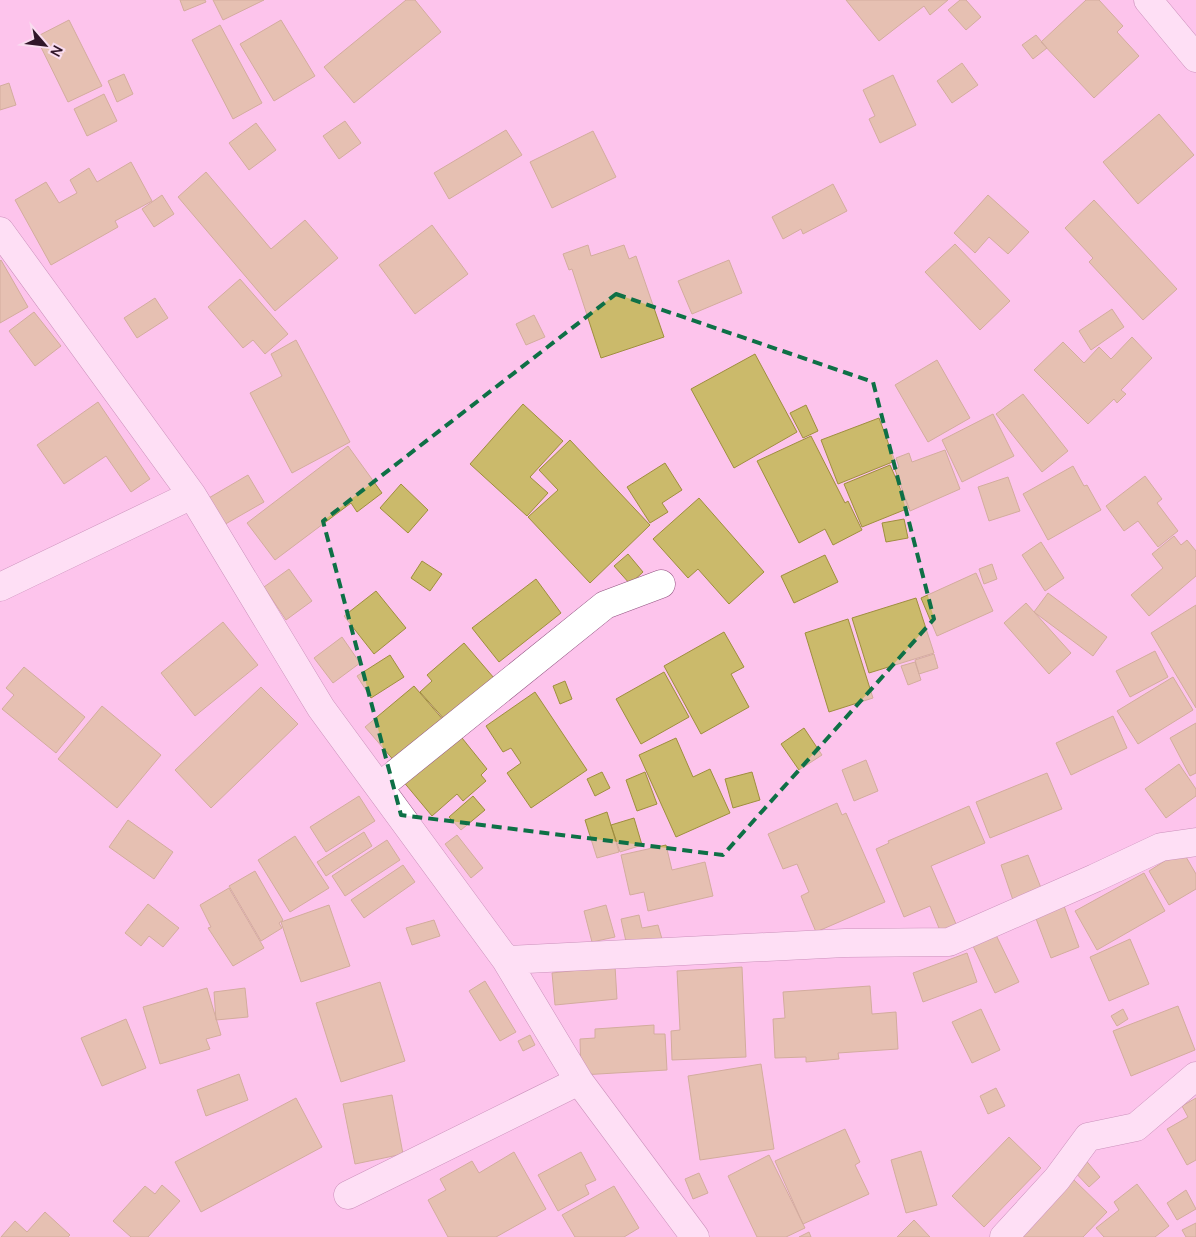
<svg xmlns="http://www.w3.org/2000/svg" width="1196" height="1237" font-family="Manrope,sans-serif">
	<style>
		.building { fill: #cbba6b; stroke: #9f8e3e }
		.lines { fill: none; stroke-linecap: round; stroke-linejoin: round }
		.minor-casing { stroke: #915380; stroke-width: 29 }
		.minor { stroke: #fff; stroke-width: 28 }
		.marked { fill: none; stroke: #0e7046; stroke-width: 4; stroke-dasharray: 10 6; stroke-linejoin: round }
	</style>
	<rect width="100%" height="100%" fill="#fdc4ec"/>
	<path class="building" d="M180,0H205L206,2L184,11Z
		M213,0H264L223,20Z
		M406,0H415L441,32L354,103L324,67Z
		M846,0H948L930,15L924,6L879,41Z
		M960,0H966L981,17L966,30L948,10Z
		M1086,0H1099L1123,26L1117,32L1139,56L1094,98L1041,42Z
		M69,20L102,86L68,102L36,37Z
		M281,20L315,76L274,101L240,44Z
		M220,25L262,103L233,119L192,40Z
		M1036,35L1047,48L1033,59L1022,45Z
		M962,63L978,85L952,103L937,81Z
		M124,74L133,94L117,102L108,81Z
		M893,75L916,125L880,143L869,119L875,116L863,90Z
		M9,83L16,105L0,110V86Z
		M104,94L117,121L87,136L74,109Z
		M1159,114L1194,155L1138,204L1103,162Z
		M345,121L361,143L339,159L323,136Z
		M256,123L276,150L249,170L229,143Z
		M506,130L522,155L449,199L434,173Z
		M593,131L616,177L552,208L530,162Z
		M131,162L152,201L115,221L118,227L51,265L15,200L46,182L59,203L77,193L70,180L89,168L97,182Z
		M206,172L271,249L305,220L338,258L275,311L178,197Z
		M833,184L847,211L803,234L801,229L783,239L772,217Z
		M162,195L174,214L154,227L142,209Z
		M988,195L1029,232L1008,254L989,237L975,253L954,233Z
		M1094,200L1177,289L1143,320L1089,262L1093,258L1065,228Z
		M432,225L468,274L415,314L379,265Z
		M955,244L1010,301L980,330L925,272Z
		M588,245L591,256L624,245L629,259L636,256L664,337L601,358L572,269L569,270L563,254Z
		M1,260L28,307L0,323V261Z
		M729,260L742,293L692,314L678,281Z
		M240,279L288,334L265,354L253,340L243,348L208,307Z
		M155,298L168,318L137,338L124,318Z
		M1112,309L1124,327L1091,350L1079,331Z
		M34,312L61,346L35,366L9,331Z
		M534,315L545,337L526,345L516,324Z
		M1132,337L1152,358L1121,390L1126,394L1117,403L1114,399L1088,424L1034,370L1063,342L1084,363L1099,347L1111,359Z
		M296,340L350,442L292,473L250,393L282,376L271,354Z
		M755,354L797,432L734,468L691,389Z
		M937,360L970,418L928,442L895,385Z
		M1023,394L1068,451L1042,472L996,414Z
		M98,402L150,479L131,492L106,456L64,484L37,445Z
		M523,404L563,441L530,477L548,493L527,516L470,464Z
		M806,405L818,431L803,438L790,413Z
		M993,414L1014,456L962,482L942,440Z
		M879,418L895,461L838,484L821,440Z
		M811,436L845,503L848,501L862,530L833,545L825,529L799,543L757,461Z
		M570,440L650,525L590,583L528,517L558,490L539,470Z
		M348,446L382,493L357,512L351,503L275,560L247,523Z
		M945,450L960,489L910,511L895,469L899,467L896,458L909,453L912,462Z
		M665,463L682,490L662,503L668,512L650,523L627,487Z
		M890,465L909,508L862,527L844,484Z
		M1073,466L1084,486L1087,485L1101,510L1048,540L1023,494Z
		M248,475L264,502L222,526L207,499Z
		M1145,476L1162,499L1157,503L1178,531L1158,547L1138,521L1124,531L1106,506Z
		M1008,477L1020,511L989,521L978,487Z
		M401,484L428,510L408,533L380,508Z
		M699,498L764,572L729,604L698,569L688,578L653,539Z
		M904,519L908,538L886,542L882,523Z
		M1174,536L1181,545L1187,540L1196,551V576L1149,616L1131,595L1163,568L1152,554Z
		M1041,542L1064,578L1045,591L1022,555Z
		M628,554L643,572L630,584L614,566Z
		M825,555L838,582L794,603L781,576Z
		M422,561L442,574L430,591L411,578Z
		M992,564L997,579L984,584L979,569Z
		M289,569L312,601L286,620L264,587Z
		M976,573L993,611L937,636L921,598Z
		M536,579L561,613L499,662L472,628Z
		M376,591L406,628L374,654L344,616Z
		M1048,593L1107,637L1093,656L1034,612Z
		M916,598L934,653L869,673L852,618Z
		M1026,603L1071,653L1049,674L1004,623Z
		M1196,605V708L1151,633Z
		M848,619L873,698L829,712L805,633Z
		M223,622L258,665L195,716L161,673Z
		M724,632L744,667L731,674L749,707L701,734L664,666Z
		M342,637L360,663L333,683L314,658Z
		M464,643L494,678L445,720L420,692L432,681L427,675Z
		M1155,651L1168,677L1130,697L1116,671Z
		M934,654L938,668L919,674L915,660Z
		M390,655L404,677L371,698L357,676Z
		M915,662L921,680L908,685L901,666Z
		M24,667L85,717L56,753L2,709L14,695L6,688Z
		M664,672L689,717L641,744L616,699Z
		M1173,677L1193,710L1138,744L1117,711Z
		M565,681L572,699L560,704L553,686Z
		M414,686L445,722L396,763L365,727Z
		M261,687L298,724L211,808L175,770Z
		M535,692L587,770L531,808L507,773L521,763L511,748L503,752L486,726Z
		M102,706L161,755L117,808L58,759Z
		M1113,716L1127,748L1071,775L1056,743Z
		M1196,723V773L1190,776L1170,738Z
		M804,728L822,755L799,770L781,744Z
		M458,733L487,769L481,775L486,781L463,801L457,794L432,816L402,780Z
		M676,738L693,777L710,769L730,813L676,837L639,755Z
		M866,760L878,791L854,801L842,770Z
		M1179,764L1196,789V796L1166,818L1145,789Z
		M602,772L610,788L595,796L587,779Z
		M645,772L657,804L637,811L626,780Z
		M752,772L760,800L733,808L725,779Z
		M1047,773L1062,809L990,838L976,802Z
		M359,796L375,821L326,852L310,827Z
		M473,796L485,810L461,830L449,817Z
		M837,803L842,815L846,813L885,902L816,932L801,896L809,892L797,864L783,869L768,834Z
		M969,806L985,843L931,866L959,931L943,938L930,906L904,917L876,849L889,843L888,841Z
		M607,812L619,852L597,858L585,820Z
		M634,818L642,845L620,852L611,825Z
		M128,820L173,852L154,879L109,847Z
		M364,832L372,846L326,876L317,862Z
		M457,835L483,868L471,878L445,844Z
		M295,836L329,888L290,912L258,860Z
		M387,840L400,860L345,896L332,876Z
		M666,845L672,870L705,862L713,896L648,911L644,892L630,895L621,855Z
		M1182,850L1196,874V889L1169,905L1149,871Z
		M1028,855L1045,898L1016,909L1001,865Z
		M403,865L415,882L364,918L351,900Z
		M255,871L283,920L279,923L282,928L261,941L229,886Z
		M1144,873L1165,911L1097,950L1075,911Z
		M229,888L264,948L233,966L208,928L211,927L200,905Z
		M148,904L179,928L163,947L149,936L141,946L125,933Z
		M329,905L350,966L301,982L281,922Z
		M606,905L615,937L592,942L584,911Z
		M1064,906L1079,947L1051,958L1035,916Z
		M639,915L642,928L658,925L662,939L627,946L621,919Z
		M434,920L440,936L412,945L406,928Z
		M996,935L1019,982L995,993L973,946Z
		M1130,939L1149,984L1109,1001L1090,957Z
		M967,953L977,982L923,1002L913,973Z
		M615,966L617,999L555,1005L552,973Z
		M742,967L746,1057L672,1060L671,1031L680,1030L677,971Z
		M485,981L516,1032L500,1041L469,991Z
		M380,982L405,1061L341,1082L316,1003Z
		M870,986L872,1014L896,1012L898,1049L838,1053L839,1059L806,1062V1057L775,1058L773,1019L785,1018L783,992Z
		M207,988L221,1035L206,1039L210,1049L160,1064L143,1007Z
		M245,988L248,1017L216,1020L214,992Z
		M1178,1006L1195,1050L1131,1076L1113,1031Z
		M981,1009L1000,1050L972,1063L952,1022Z
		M1123,1009L1128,1019L1117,1026L1111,1016Z
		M126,1019L146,1068L102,1086L81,1038Z
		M654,1025V1034H665L667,1070L581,1075L580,1039L595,1038V1029Z
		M530,1035L535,1045L523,1051L518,1041Z
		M761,1064L774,1149L700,1160L688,1076Z
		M239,1074L248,1100L206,1116L197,1090Z
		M996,1088L1005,1106L988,1114L980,1096Z
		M392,1095L403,1154L355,1164L343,1104Z
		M296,1098L322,1147L201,1212L175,1162Z
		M1196,1098V1160L1187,1165L1167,1129L1188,1117L1182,1106Z
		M845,1129L860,1162L855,1165L869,1194L803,1224L775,1161Z
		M1009,1137L1041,1168L984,1227L952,1196Z
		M921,1151L937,1205L906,1213L891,1160Z
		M514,1152L546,1209L496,1237H448L428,1200L446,1190L440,1179L472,1161L479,1173Z
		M581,1152L596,1180L585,1185L589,1194L558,1211L538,1175Z
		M769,1155L805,1228L786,1237H757L728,1176Z
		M1083,1157L1100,1177L1089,1187L1071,1168Z
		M699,1173L708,1193L693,1199L685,1179Z
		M1073,1179L1107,1212L1083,1237H1017Z
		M1137,1184L1169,1226L1155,1237H1104L1096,1228L1119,1210L1114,1202Z
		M162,1185L180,1201L148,1237H131L113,1221L145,1186L155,1194Z
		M614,1186L639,1228L624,1237H575L562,1215Z
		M1186,1190L1196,1209L1177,1220L1167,1203Z
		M45,1212L70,1235L68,1237H1L15,1221L27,1232Z
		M914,1220L930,1237H897Z
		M1196,1223V1237H1186L1182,1230Z
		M809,1232L811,1237H799Z"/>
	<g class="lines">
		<defs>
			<path id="minor" d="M1148,0L1196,58
				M0,231L192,495L321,708L506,960L579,1081L695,1237
				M0,587L192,495
				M379,787L605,605L661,584
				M506,960L845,943L949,942L1095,878L1161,847L1196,842
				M348,1195L579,1081
				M1004,1237L1057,1179L1088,1137L1136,1127L1196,1076"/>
		</defs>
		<use href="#minor" class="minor-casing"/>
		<use href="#minor" class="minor"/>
	</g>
	<path d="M0 0H1196V1237H0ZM616,294L873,382L934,619L723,855L401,815L323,521Z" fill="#fdc4ec" fill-opacity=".55" fill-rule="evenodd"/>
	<path class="marked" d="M616,294L873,382L934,619L723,855L401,815L323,521Z"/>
	<g transform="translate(45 45) rotate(118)" stroke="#f9dcef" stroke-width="4" paint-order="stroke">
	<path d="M0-4L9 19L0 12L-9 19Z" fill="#301629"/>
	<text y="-8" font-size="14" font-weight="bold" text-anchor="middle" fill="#301629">N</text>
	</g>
</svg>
